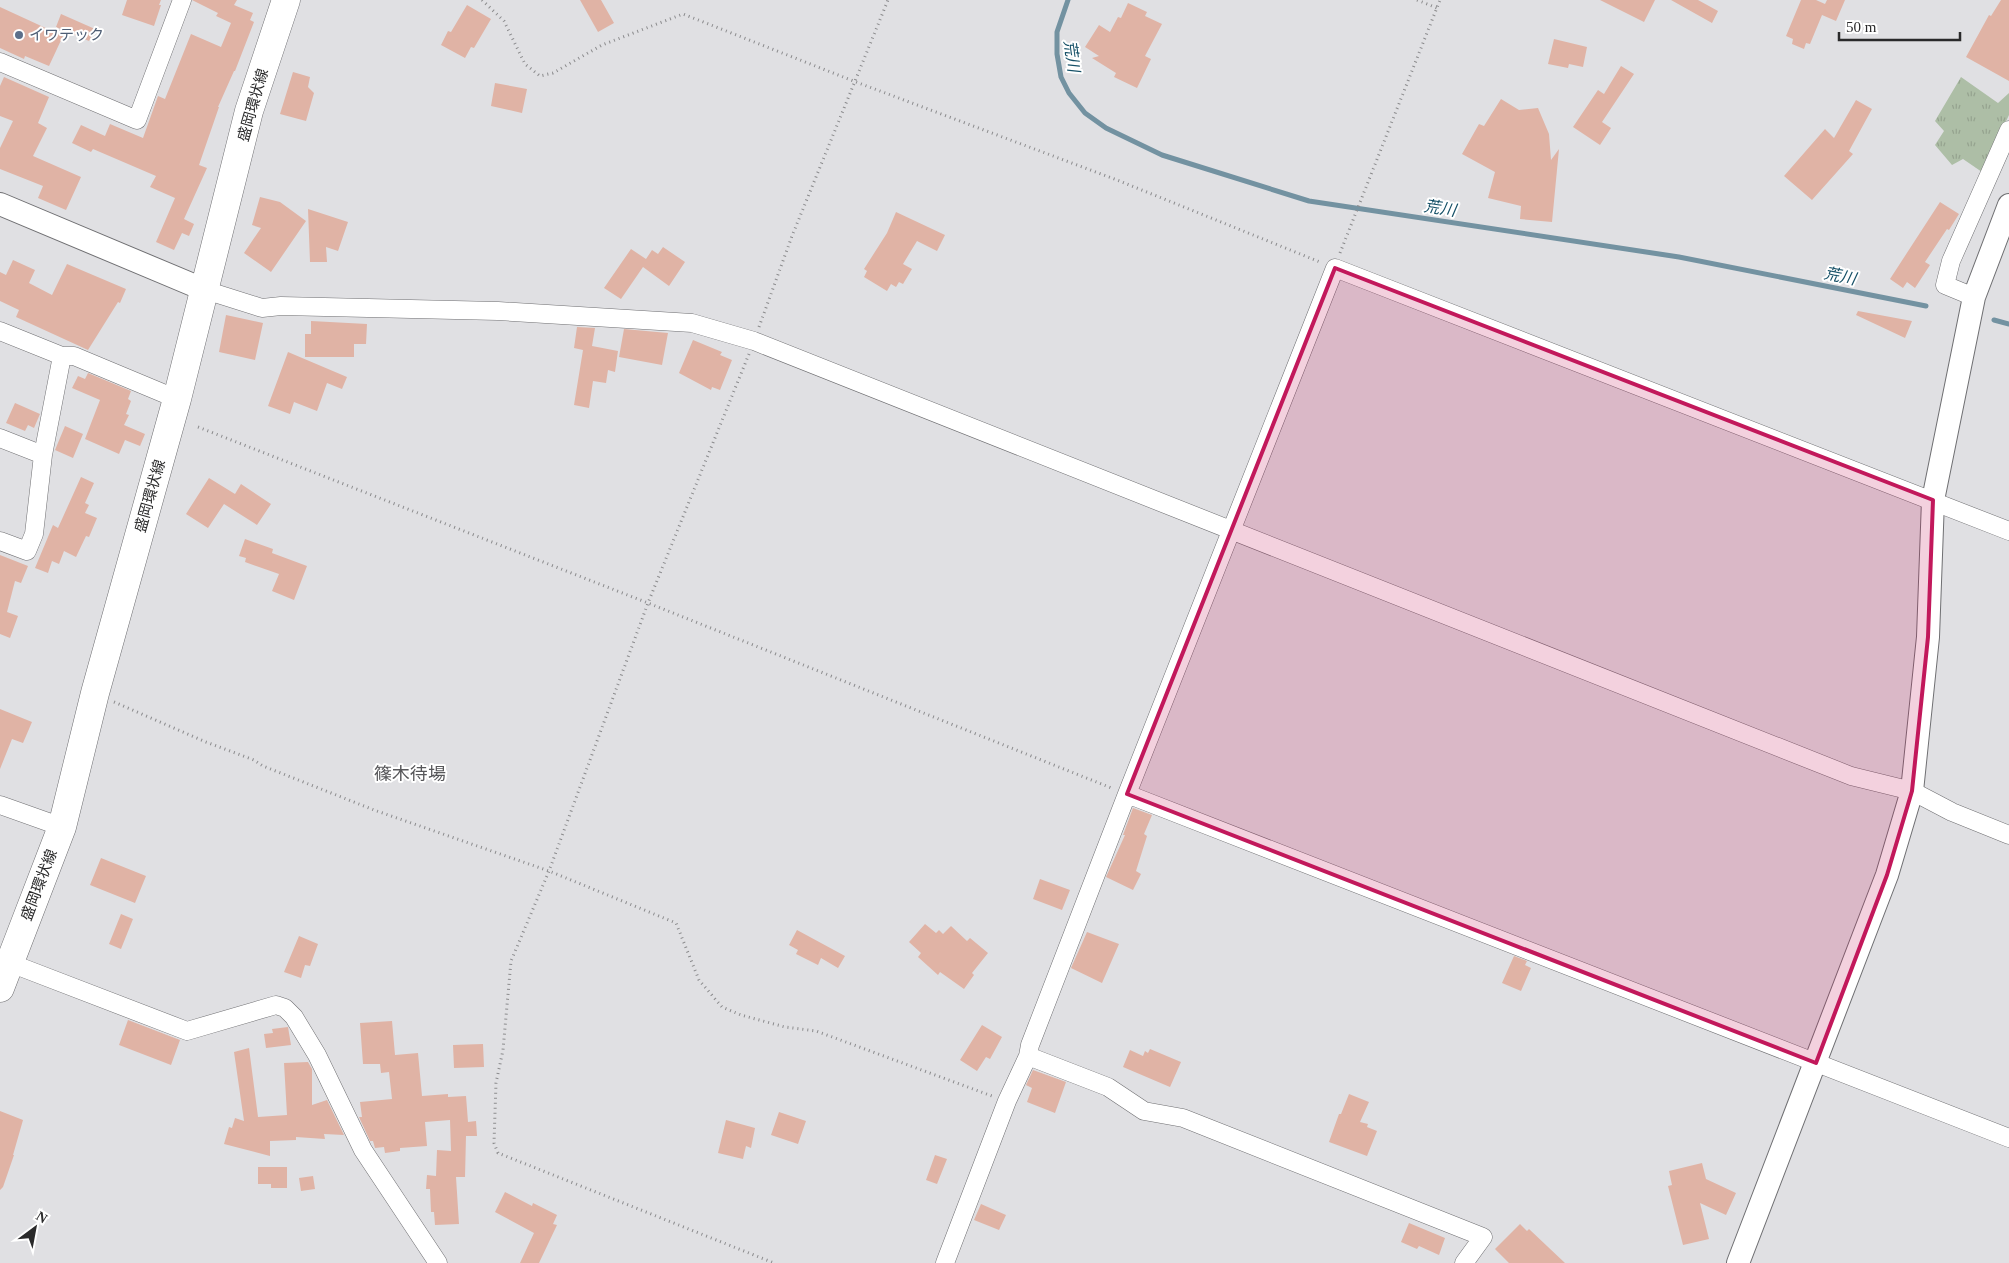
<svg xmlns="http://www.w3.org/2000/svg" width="2009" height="1263" font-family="'Times New Roman','Noto Sans JP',serif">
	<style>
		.grass { fill: url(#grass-tufts) }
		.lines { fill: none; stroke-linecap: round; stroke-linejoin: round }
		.stream { stroke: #7392a1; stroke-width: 5 }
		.building { fill: #e0b3a5 }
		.minor-casing { stroke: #6f6f72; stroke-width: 19 }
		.tertiary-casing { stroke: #6f6f72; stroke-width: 24 }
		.primary-casing { stroke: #6f6f72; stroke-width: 29 }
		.path { stroke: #8b8b8d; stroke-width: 3; stroke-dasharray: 1 4; stroke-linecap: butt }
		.minor { stroke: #fff; stroke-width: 18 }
		.tertiary { stroke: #fff; stroke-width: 22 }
		.primary { stroke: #fff; stroke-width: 28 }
		.marked { fill: #c2185b; fill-opacity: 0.2; stroke: #c2185b; stroke-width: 4; stroke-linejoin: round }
		.service-dot { fill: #5c6f8a; stroke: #fff; stroke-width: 2 }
		.labels { text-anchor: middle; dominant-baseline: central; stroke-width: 4; stroke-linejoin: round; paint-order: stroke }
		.service-label { font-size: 15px; fill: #4e5e75; stroke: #fff; text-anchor: start }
		.street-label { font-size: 15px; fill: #2a2a2b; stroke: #fff }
		.water-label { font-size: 16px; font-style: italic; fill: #155067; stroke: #fff }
		.quarter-label { font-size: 18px; fill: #57575a; stroke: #fff }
	</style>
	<defs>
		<pattern id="grass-tufts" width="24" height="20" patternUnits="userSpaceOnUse" patternTransform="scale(1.25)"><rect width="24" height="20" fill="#adbea6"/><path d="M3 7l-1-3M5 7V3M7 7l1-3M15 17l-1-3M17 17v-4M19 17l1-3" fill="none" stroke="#95a38f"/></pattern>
	</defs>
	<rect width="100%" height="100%" fill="#e0e0e3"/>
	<path class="grass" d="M1961,77L1998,103L2009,93V115L1982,172L1963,159L1952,165L1935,145L1944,131L1935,121Z"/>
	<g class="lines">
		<path class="stream" d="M1068,0L1057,32V54L1061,77L1069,93L1085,113L1106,128L1162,155L1309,201L1679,257L1926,306
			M1994,320L2009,324"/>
	</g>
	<path class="building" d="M127,0H161L159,5H161L154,26L122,15Z
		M192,0H237L234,5L253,13L250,20L254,22L235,71H234L218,107H219L199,165L207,168L184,219L194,224L189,236L182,233L174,250L156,242L175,198L150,187L156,176L93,149L91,152L72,143L81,125L105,136L110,124L143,138L158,96L165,99L191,34L221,47L231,23L216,16L218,13Z
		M580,0H601L614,23L598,32Z
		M1600,0H1655L1644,22Z
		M1671,0H1698L1718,11L1712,23Z
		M1801,0H1816L1825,4L1827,0H1845L1836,21L1822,15L1810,44L1806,43L1804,49L1792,44L1793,39L1786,36Z
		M2001,0H2009V81L1966,57L1989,15L1991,16Z
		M1128,3L1147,12L1145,16L1162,24L1145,56L1151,59L1137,88L1114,77L1116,73L1092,58L1099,56L1085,47L1099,25L1110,32L1118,17L1121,18Z
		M467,5L491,19L474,48L471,47L465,58L441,45L448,31L451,32Z
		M0,7L63,36L49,66L25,56L24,59L0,48Z
		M61,14L95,29L89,41L56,27Z
		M1554,39L1587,47L1583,67L1569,64L1568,68L1548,64Z
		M1621,66L1634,74L1602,122L1611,128L1600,145L1573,127L1598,90L1604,94Z
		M293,72L310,77L308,87L314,93L306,121L280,114Z
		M4,77L49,97L38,123L47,128L33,156L81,177L66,210L38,198L43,186L0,169V148L13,121L0,116V86Z
		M495,83L527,89L522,113L491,106Z
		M1501,99L1519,110L1538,108L1549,134L1551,160L1559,149L1552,222L1520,219L1521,206L1488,198L1495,172L1462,154L1479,124L1484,126Z
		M1856,100L1872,109L1849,151L1853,154L1812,200L1784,176L1825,129L1834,138Z
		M260,197L280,202L306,221L271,272L244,253L261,228L252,225Z
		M1940,202L1959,214L1949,230L1947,229L1925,262L1930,265L1915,288L1907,282L1903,288L1890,279Z
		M308,209L348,222L338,251L326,247L327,262H310Z
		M896,212L945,235L937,251L917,241L903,264L912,269L903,284L899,282L896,287L891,284L887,291L864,277L867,271L864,269L887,233Z
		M663,247L685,262L669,286L643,267L621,299L604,288L631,249L646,259L652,250L658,254Z
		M13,260L35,270L29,283L52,295L67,264L126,289L120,303L118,302L88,350L16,317L19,310L0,301V272L6,275Z
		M1858,311L1912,321L1905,338L1856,315Z
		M226,315L263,323L255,360L219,352Z
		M311,321L367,324L366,344H354V357H305V334H311Z
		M577,327L595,328L592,346L618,351L615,372L608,370L606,383L593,381L589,408L574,405L583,350L574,348Z
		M624,329L668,333L662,365L619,357Z
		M693,340L722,352L720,355L732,360L720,390L712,387L711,390L679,373Z
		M288,352L347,377L342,389L327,383L317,411L294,402L290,414L268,406Z
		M88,373L131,391L128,399L131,401L126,414L129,415L124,425L145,434L140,446L125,440L119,454L85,439L100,400L72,388L78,376L85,379Z
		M15,403L40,414L34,428L28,425L25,431L6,423Z
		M65,426L83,434L73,458L55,450Z
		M81,477L94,483L85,503L89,505L85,513L97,518L89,537L86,536L76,557L64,551L59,564L52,561L48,573L35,568L53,525L58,528Z
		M209,478L235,494L241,484L271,504L257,525L224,504L208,528L186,514Z
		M245,539L273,549L272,553L307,566L294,600L272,591L279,574L245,562L246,558L239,556Z
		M0,555L28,566L21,583L15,581L7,612L18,616L10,638L0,634Z
		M0,709L32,722L23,743L12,739L0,769Z
		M1133,808L1152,815L1144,834L1147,836L1136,871L1141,874L1133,890L1106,877L1125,835H1123Z
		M101,858L146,876L135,903L90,885Z
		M1040,879L1070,890L1062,910L1033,899Z
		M121,914L133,919L121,949L109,944Z
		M925,924L936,933L939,930L943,934L951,926L967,941L970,938L988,953L972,973L974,975L964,989L940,972L938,975L918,957L921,953L909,942Z
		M797,930L845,956L838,968L821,958L818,965L796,954L798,950L789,945Z
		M1087,932L1119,944L1102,983L1071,968Z
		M299,936L318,944L310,966L305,965L301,978L284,972Z
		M1514,956L1527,961L1525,965L1531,968L1521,991L1502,983Z
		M128,1020L180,1040L171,1065L119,1045Z
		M392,1021L395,1055L418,1053L422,1096L448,1094V1097L466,1096L468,1122L476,1121L477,1136H466L465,1177H456L459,1224L435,1225L434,1212H431L430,1189H426L427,1175L436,1176L437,1150L451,1151L450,1120L425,1122L427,1146L400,1148V1151L385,1153L384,1147L375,1148L373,1141H370L359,1117H362L360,1102L392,1099L389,1072L381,1073L380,1064H363L360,1023Z
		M982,1025L1002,1037L990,1059L986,1057L977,1071L960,1060Z
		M288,1027L291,1045L266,1048L264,1034L273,1033L272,1029Z
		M483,1044L484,1067L454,1068L453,1045Z
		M249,1048L258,1117L287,1115L284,1063L308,1062L312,1069V1105L327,1100L344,1135L324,1134L325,1139L296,1137V1140L270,1141V1156L224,1144L229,1127L232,1128L235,1118L244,1121L234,1052Z
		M1150,1049L1181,1062L1170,1087L1123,1067L1130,1050L1143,1056L1145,1051L1148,1053Z
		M1033,1070L1066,1082L1055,1113L1027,1102L1032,1088L1026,1085Z
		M1349,1094L1369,1102L1360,1122L1368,1124L1367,1127L1377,1131L1367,1156L1329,1142L1339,1114H1341Z
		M0,1111L23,1120L13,1155H14L3,1187L0,1190Z
		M779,1112L806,1121L798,1144L771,1135Z
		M726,1120L755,1128L751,1148L746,1146L743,1159L718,1153Z
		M935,1155L947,1159L937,1184L926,1180Z
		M1702,1163L1706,1179L1736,1193L1726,1215L1700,1203L1709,1239L1683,1245L1668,1186L1672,1185L1669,1171Z
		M258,1167H287V1188H271V1184H258Z
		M313,1176L315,1189L301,1191L299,1178Z
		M505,1192L532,1206L533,1203L557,1215L553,1224L557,1225L539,1263H520L534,1233L495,1212Z
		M981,1204L1006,1215L999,1230L974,1220Z
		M1409,1223L1445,1238L1439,1255L1419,1246L1417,1249L1401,1242Z
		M1520,1224L1527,1231L1529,1229L1565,1263H1509L1495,1249Z"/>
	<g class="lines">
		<defs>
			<path id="minor" d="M0,62L137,120L182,0
				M205,290L262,308L281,306L498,311L692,323L754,341L1851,776L1912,791L1952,812L2009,835
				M1974,297L1945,285L1951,261L2009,130
				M0,331L62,356H74L177,399
				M0,438L43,455
				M0,541L27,551L34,534L43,455L62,356
				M1127,794L2009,1138
				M0,805L62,827
				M10,963L187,1031L276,1005L285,1008L294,1017L317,1055L363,1150L438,1263
				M1028,1056L1108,1087L1144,1111L1183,1118L1483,1237L1464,1263
				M945,1263L1007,1101L1028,1056L1030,1045L1127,794L1335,268L2009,531"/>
			<path id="tertiary" d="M0,204L205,290
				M1738,1263L1887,875L1912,791L1928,637L1933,500L1974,297L2009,205"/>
			<path id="primary" d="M0,988L62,827L95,693L177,399L249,111L286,0"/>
		</defs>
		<use href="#minor" class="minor-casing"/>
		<use href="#tertiary" class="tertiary-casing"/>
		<use href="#primary" class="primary-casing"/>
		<path class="path" d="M482,0L504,21L525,64L540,76L553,73L602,45L683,14L856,82L1117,180L1320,262
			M1417,0L1437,8
			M1340,253L1440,0
			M759,327L792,236L888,0
			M749,354L648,603L549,871L511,961L503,1050L496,1083L494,1143L498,1153L774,1263
			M198,427L648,603L1114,789
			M114,702L206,742L254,760L263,766L374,810L549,871L676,923L699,980L722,1007L741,1015L785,1027L816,1031L992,1096"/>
		<use href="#minor" class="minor"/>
		<use href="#tertiary" class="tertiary"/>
		<use href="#primary" class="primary"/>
	</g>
	<path class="marked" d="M1335,268L1933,500L1928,637L1912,791L1887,875L1816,1063L1127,794Z"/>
	<circle class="service-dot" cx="19" cy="35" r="5"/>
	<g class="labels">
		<g class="service-label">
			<text x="29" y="35">イワテック</text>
		</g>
		<g class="street-label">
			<text transform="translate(253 105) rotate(-74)">盛岡環状線</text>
			<text transform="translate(150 496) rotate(-74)">盛岡環状線</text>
			<text transform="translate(39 885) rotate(-69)">盛岡環状線</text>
		</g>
		<g class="water-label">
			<text transform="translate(1072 56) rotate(82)">荒川</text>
			<text transform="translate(1440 208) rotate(9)">荒川</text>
			<text transform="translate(1840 276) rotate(11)">荒川</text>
		</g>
		<g class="quarter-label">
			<text x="410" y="774">篠木待場</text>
		</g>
	</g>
	<g transform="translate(35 1228) rotate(32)" stroke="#ffffff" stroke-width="4" paint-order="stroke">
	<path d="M0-4L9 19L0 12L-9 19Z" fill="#2a2a2b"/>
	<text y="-8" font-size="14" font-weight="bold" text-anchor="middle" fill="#2a2a2b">N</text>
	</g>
	<path d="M1839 32v8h121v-8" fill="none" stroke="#2a2a2b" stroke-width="2.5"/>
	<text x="1846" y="32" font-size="15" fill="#2a2a2b" stroke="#ffffff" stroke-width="4" paint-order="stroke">50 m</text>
</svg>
